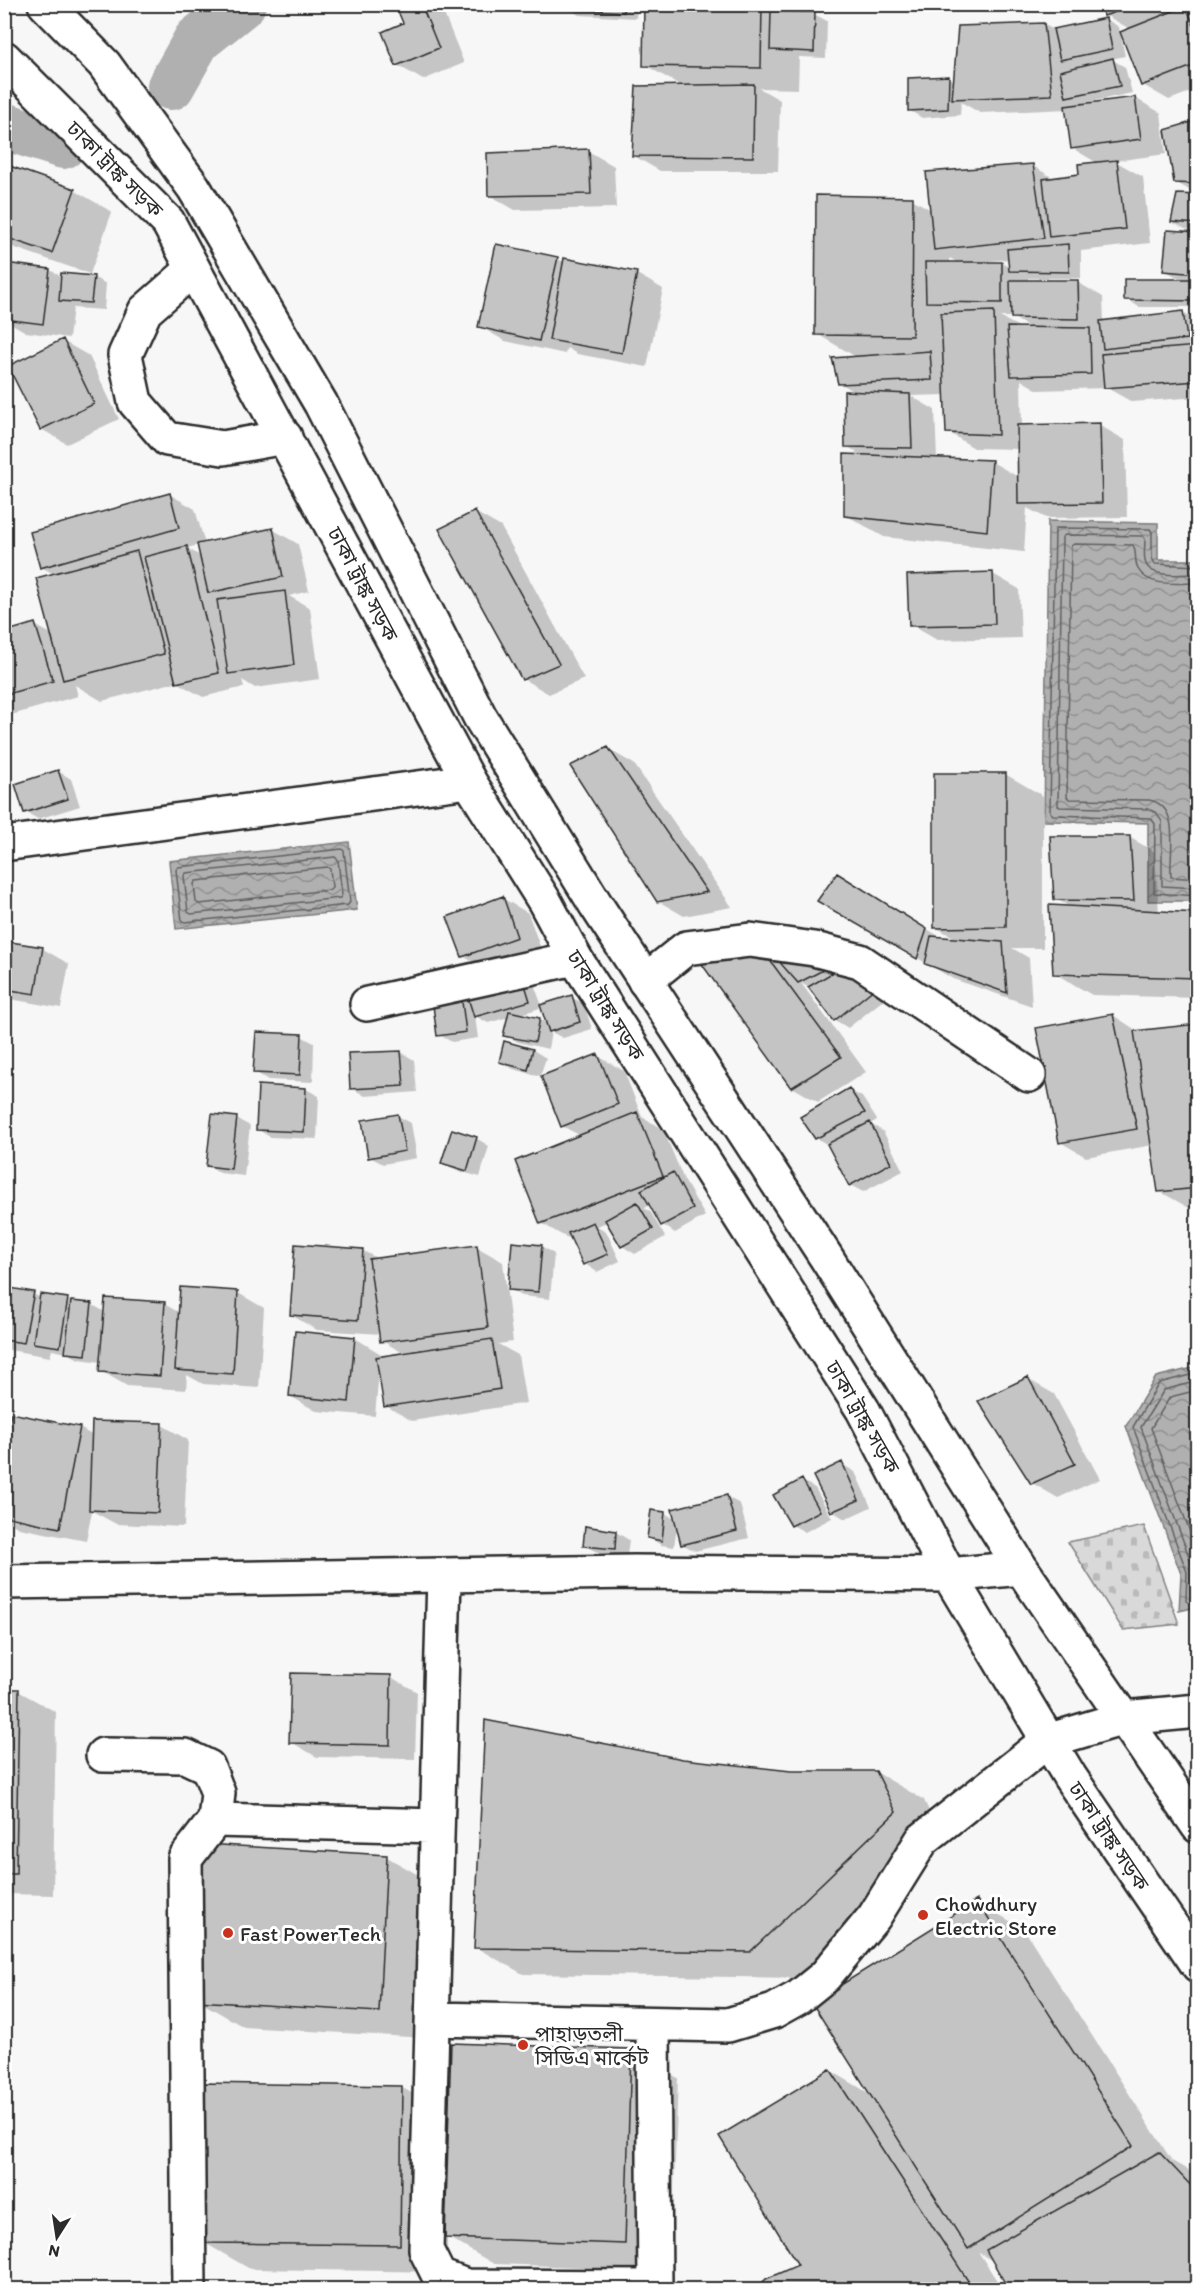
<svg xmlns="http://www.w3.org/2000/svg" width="1202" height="2294" font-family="Itim,'Noto Sans Bengali',sans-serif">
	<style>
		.cemetery { fill: url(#cemetery-stones); stroke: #828282; stroke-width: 1.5 }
		.water { fill: url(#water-waves); stroke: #7b7b7b; stroke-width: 1.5 }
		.shadow { fill: #0003; fill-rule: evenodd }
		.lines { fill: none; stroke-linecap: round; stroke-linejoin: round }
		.shore { stroke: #606060; stroke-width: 1.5 }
		.canal { stroke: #b0b0b0; stroke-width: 48 }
		.building { fill: #c4c4c4; stroke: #2b2b2b; stroke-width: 1.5 }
		.minor-casing { stroke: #2b2b2b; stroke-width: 38 }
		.major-casing { stroke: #2b2b2b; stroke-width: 38 }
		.minor { stroke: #fff; stroke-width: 33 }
		.major { stroke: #fff; stroke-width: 33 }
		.poi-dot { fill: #c8321e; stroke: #fff; stroke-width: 2 }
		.labels { text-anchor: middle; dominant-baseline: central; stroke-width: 6; stroke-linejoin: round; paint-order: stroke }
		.street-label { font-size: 21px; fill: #2b2b2b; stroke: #fff }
		.poi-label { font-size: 21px; fill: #2b2b2b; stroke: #fff; text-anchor: start }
	</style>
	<defs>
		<pattern id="cemetery-stones" width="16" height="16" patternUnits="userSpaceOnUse" patternTransform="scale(1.5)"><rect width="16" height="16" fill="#d9d9d9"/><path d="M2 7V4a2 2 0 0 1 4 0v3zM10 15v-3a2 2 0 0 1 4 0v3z" fill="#bababa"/></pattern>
		<pattern id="water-waves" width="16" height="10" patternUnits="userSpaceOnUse" patternTransform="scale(1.5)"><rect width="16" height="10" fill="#b0b0b0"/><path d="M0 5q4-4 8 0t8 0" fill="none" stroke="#8f8f8f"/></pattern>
	</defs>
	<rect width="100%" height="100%" fill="#f7f7f7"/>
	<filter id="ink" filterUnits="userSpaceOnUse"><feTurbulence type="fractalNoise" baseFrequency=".0167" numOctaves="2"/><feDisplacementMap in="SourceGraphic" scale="12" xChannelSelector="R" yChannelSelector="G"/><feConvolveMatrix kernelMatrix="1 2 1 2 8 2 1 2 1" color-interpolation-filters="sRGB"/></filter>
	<g filter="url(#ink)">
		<path class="cemetery" d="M1144,1526L1179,1624L1123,1630L1068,1542Z"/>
		<path class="water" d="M1048,521L1158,523V560H1197V901H1148V823L1044,821Z
			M349,842L357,910L176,929L169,861Z
			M1197,1367V1607L1179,1611L1181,1574L1126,1426L1156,1377Z"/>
		<path class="shadow" d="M209,4H232L221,11Z
			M397,4H440L464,63L423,80L397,65L405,24Z
			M566,4H637L636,18L579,15L566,7Z
			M646,4H800L799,13L814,14L827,21L826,58L799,57L798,89L759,88L780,100L778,171H660L634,156L683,87L645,65Z
			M1102,4H1195L1196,8L1190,10L1198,14V89L1169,100L1143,85L1122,33L1130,29L1105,15Z
			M1106,19L1119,27L1125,56L1111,59L1125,67L1132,93L1089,102V104L1135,98L1161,113L1166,154L1115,161L1143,177L1150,243L1081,251V278H1028V281L1077,282L1103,297L1104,322L1183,313L1198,321V397L1132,402L1107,388L1038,390L1021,380L1022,426L1099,425L1125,440L1127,517L1046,518L1027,508L1024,552L884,537L846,515L864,456L846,446L857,393L840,383L858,358L817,334L912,199L931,210L1033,166L1055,179L1081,175L1099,164L1072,148L1067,109L980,113L961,102L960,115L922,118L909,110L948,77L955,81L1043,24L1054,30ZM950,258L960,264H950ZM1010,259V268L1002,263H989V261ZM1000,317H1012L1032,329L1021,328ZM946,395L948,432L974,448L1019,449L1020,478L992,462L937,459L935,410L911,396Z
			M1198,122V195L1175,182Z
			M588,151L614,166L616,208L515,210L489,195Z
			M4,165L74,190L112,212L90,274L4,244Z
			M1198,196V230L1185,229L1172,222Z
			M1198,233V307H1139L1126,299L1184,281L1165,270Z
			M497,246L558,259L565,263V260L637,274L663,289L647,367L577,354L567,348L565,354L505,341L479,326Z
			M7,265L50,270L62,277H93L106,284L104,310L73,308L69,338L26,332L5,320L4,326Z
			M63,341L89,356L119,419L67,444L41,429Z
			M169,494L195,509L205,544L272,529L298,544L309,591L289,596L310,608L320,679L255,688L242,680L244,687L203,697L176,682L102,701L75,685L78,696L4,717V634L35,625L53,635L54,574L41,567ZM199,545L202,557L187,548Z
			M475,512L501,527L584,679L549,694L523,679Z
			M993,574L1019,589L1021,638L937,640L911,625Z
			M608,749L634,764L732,907L684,916L658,901Z
			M58,771L71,779L80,806L38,819L25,812Z
			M1005,774L1043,796V948H1012L1029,958L1032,1006L953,979L819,900L863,890L942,938L957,939L935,927Z
			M1129,837L1155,852L1159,913L1198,914V998L1092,995L1054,973L1072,908L1056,899Z
			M502,898L528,913L542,952L489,971L463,956Z
			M4,942L43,949L69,964L61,1008L10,999L4,996Z
			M766,956L785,967L816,957L892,993L848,1028L835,1020L811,989L801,983L866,1072L818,1102L792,1087Z
			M521,976L534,984L542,1006L571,997L584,1004L592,1029L563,1038L551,1032L548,1049L518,1042L505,1035L509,1017L488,1023L475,1016L478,1038L452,1042L439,1035L460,996L471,1002ZM543,1007L548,1024L539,1019L518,1015Z
			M1113,1015L1139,1032L1198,1026V1213L1159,1191L1153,1145L1086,1157L1060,1142Z
			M301,1036L314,1043L313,1082L268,1080L255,1072Z
			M506,1043L533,1050L546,1058L540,1076L513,1069L500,1061Z
			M401,1052L414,1060L417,1092L365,1096L352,1088Z
			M598,1056L624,1071L642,1117L663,1129L684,1180L705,1216L675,1233L663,1225L651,1205L644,1208L650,1211L665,1237L635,1254L622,1246L607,1222L597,1226L606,1231L620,1261L597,1272L585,1264L571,1236L567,1238L541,1223L581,1136L562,1126Z
			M306,1089L319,1096L317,1139L270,1137L257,1129Z
			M849,1090L862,1097L877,1120L870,1124L883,1131L903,1171L863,1192L850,1185L830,1146L816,1138Z
			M213,1116L237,1119L250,1126L244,1176L220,1173L208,1165Z
			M398,1116L411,1123L417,1158L383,1164L370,1157Z
			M476,1138L489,1146L480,1177L455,1170L443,1162Z
			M541,1246L554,1254L550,1299L522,1296L509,1289Z
			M477,1247L503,1262L513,1342L498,1344L518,1355L526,1403L412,1421L386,1406L379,1371L375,1416L316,1411L290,1396L355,1338L381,1354L380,1358L405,1354L382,1341L381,1334L317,1330L291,1315L362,1250L378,1259Z
			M4,1288L33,1294L41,1298L67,1299L73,1303L91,1304L105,1312L164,1304L180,1313L238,1293L264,1308L259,1388L203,1384L187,1375L186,1390L127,1386L101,1371V1362L79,1359L67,1353L52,1350L50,1357L4,1349Z
			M1028,1379L1054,1394L1100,1479L1058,1498L1032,1483Z
			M162,1425L188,1440L184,1527L116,1524L92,1511L86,1541L19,1528L4,1520V1454L80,1428L93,1436Z
			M842,1464L855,1472L871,1507L845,1519L832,1511Z
			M802,1481L815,1488L832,1518L805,1532L792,1525Z
			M727,1497L740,1504L749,1538L695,1551L682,1544L677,1525L674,1547L661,1545L648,1537L652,1512L665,1513L676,1520Z
			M616,1532L629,1540L627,1556L597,1552L584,1545Z
			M292,1674L391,1677L417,1692L415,1759L317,1757L291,1742Z
			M4,1690L18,1691L56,1712L53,1895L4,1894Z
			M682,1761L791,1772H876L924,1800L942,1840L798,1978L523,1974L475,1947Z
			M206,1846L387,1857L434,1884L426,2038L244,2027L197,2000Z
			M977,1902L1024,1929L1172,2161L1198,2176V2290L996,2263L979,2253L1003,2290H757L800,2266L830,2070L872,2095Z
			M631,2051L678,2078L671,2270L494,2264L447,2237V2272L250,2269L203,2242L401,2087L450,2115Z"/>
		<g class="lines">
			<path class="shore" d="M1198,566L1155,564L1152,558V532L1150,529L1055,528L1050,812L1053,815L1151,818L1155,824L1154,893L1198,896
				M1198,574C1184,574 1152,579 1146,564C1143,557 1145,547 1145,539L1143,536L1065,535L1062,537L1058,806L1060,807L1148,809L1157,813L1162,822V886L1198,888
				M1198,583C1179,583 1148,588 1138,569C1134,561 1137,552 1133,545L1074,544L1071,546L1067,797L1069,799L1149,800C1182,806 1169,852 1171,877L1198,879
				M342,849L344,851L350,902L348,905L185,922L182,921L176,870L178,867Z
				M335,857L338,860L342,895L340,898L191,914L188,912L184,876L186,873Z
				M327,867L330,869L332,887L330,890L199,904L196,902L194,884L196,881Z
				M1198,1373L1159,1383L1133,1427L1187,1572L1186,1601L1189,1603L1198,1602
				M1198,1381L1164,1390L1141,1427L1194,1570V1592L1198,1594
				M1198,1390L1170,1397L1151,1428L1198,1553"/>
			<path class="canal" d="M171,86L197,40L242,4
				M4,126L63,145"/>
		</g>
		<path class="building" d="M395,4H421L439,48L396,66L382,32L403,23Z
			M565,4H624V12L564,8Z
			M644,4H762L761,68L643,66Z
			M1100,4H1138L1104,16Z
			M1186,6L1198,35V64L1141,86L1120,32Z
			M771,11L815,12L814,52L770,50Z
			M1106,18L1112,49L1060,60L1053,29Z
			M1044,23L1052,95L952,99L958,26Z
			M1113,58L1120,86L1066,97L1060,71Z
			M949,76L948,109L908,111V78Z
			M754,84L753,157L632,156L636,86Z
			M1135,97L1141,139L1071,149L1065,106Z
			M1198,120V184L1174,183L1165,130Z
			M589,149L591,194L488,196L487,153Z
			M1117,160L1125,229L1049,237L1043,179L1079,174L1078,164Z
			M4,164L75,189L52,253L4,237Z
			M1033,164L1044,238L934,250L926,172Z
			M1177,194L1198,195V224L1171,222Z
			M816,195L913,197L912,336L815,335Z
			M1167,230L1198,232V274L1163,271Z
			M496,244L558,257L539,341L478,327Z
			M1068,244L1069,272L1009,271L1007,249Z
			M564,258L637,272L622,353L549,340Z
			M925,262H1002V303L926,302Z
			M5,263L50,269L43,324L4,319Z
			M61,273L94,276L91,303L59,301Z
			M1124,279H1198V301L1124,300Z
			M1010,280H1078L1079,319L1011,318Z
			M994,311L998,435L946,433L941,313Z
			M1183,311L1187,339L1103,349L1100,321Z
			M1007,327L1090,328L1091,374L1011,376Z
			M63,339L94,404L40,430L8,366Z
			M1198,346V381L1104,388L1101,354Z
			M930,351L932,380L838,384L832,358Z
			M844,391L910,394L912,448L845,447Z
			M1100,423L1102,503L1018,504L1017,425Z
			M844,454L992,460L987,531L844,516Z
			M170,493L179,528L40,568L30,532Z
			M475,511L559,664L522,680L439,529Z
			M273,528L283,577L208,593L197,544Z
			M187,546L219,673L176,683L144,557Z
			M137,551L164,654L63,680L36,578Z
			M993,572L995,624L909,626L907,575Z
			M285,591L294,665L228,674L217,600Z
			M35,623L53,681L4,695V632Z
			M608,747L707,892L657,902L570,766Z
			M58,770L68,799L24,813L15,784Z
			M934,773H1006V927L934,928Z
			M1050,836H1130L1134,901L1054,900Z
			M837,873L927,929L917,959L817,901Z
			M503,896L517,937L462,957L447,917Z
			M1049,905L1198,913V978L1053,974Z
			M931,936L1003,942L1007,993L925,964Z
			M4,941L43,947L35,994L4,989Z
			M766,955L841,1057L791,1088L696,956Z
			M775,957L829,967L798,983Z
			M851,962L880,984L834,1021L808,987Z
			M522,975L530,1001L474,1017L466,991Z
			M461,994L466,1032L437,1036L432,998Z
			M572,995L580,1022L549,1032L540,1005Z
			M509,1011L540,1018L535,1042L503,1036Z
			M1113,1014L1137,1129L1059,1143L1036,1028Z
			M1198,1024V1188L1158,1192L1134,1031Z
			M256,1032L302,1034L300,1075L253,1073Z
			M504,1041L533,1049L528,1070L499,1062Z
			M401,1051L404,1086L350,1089L348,1053Z
			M598,1054L618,1104L561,1127L541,1076Z
			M258,1085L306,1088L304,1132L256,1130Z
			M849,1088L865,1113L815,1139L800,1117Z
			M637,1112L663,1176L540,1224L515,1161Z
			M212,1114L237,1117L231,1169L206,1166Z
			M398,1114L405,1151L368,1158L362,1120Z
			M870,1122L891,1163L849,1186L827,1144Z
			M452,1129L477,1137L467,1171L441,1163Z
			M673,1172L693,1209L661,1226L641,1190Z
			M637,1202L653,1229L621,1247L605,1220Z
			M593,1222L608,1254L583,1265L568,1233Z
			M512,1242L542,1245L538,1292L508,1290Z
			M295,1244L363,1249L358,1320L290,1315Z
			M477,1245L488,1328L380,1342L369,1259Z
			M4,1287L34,1292L24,1343L4,1340Z
			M180,1287L238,1291L233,1374L175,1370Z
			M40,1294L68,1298L60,1347L33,1343Z
			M105,1298L165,1302L160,1376L99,1372Z
			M71,1301L92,1303L86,1355L65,1353Z
			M295,1331L355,1337L349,1402L289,1396Z
			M492,1339L500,1389L384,1407L376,1357Z
			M1028,1377L1075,1464L1031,1484L978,1401Z
			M11,1413L80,1427L60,1528L4,1516V1446Z
			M92,1421L162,1423L158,1513L89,1510Z
			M842,1462L859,1500L831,1512L813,1476Z
			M802,1479L820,1511L791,1526L773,1495Z
			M727,1495L737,1531L681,1545L672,1509Z
			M651,1510L665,1512L662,1541L647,1538Z
			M585,1526L616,1531L615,1549L583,1546Z
			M291,1673L391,1675L390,1745L289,1743Z
			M4,1689H19L16,1874H4Z
			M485,1720L683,1759L791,1771H876L896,1812L750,1952L474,1948Z
			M204,1844L387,1855L379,2012L196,2001Z
			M977,1900L1133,2146L968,2249L812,2003Z
			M451,2043L631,2049L625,2244L445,2238Z
			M830,2069L974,2290H755L766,2279L798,2265L719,2136Z
			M202,2083L402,2086L400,2245L201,2243Z
			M1159,2152L1198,2193V2290H1009L986,2250Z"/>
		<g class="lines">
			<defs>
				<path id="minor" d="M193,269L145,311L125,355L135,402L167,439L223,448L285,437
					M4,844L469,781
					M645,981L686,948L750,940L814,949L860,961L1029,1075
					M367,1004L575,958
					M444,1576L426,2250L439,2276L466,2286L655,2287
					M103,1755L185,1756L208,1767L218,1793L215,1820L185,1859L189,2290
					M215,1820L437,1826
					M433,2019L728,2025L774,2011L799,1997L825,1976L874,1917L922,1840L1047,1741
					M653,2025L655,2290"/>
				<path id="major" d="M45,4L104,64L194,188L321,404L480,717L596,905L826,1257L1021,1568L1198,1826
					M4,58L168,222L469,781L545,902L575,958L863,1410L949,1575L1070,1777L1198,1965
					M4,1582L634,1572L949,1575L1021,1568
					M1047,1741L1124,1718L1198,1711"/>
			</defs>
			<use href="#minor" class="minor-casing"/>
			<use href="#major" class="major-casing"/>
			<use href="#minor" class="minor"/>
			<use href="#major" class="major"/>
		</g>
	</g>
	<g class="poi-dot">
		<circle cx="923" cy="1915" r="6"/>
		<circle cx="228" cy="1933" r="6"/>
		<circle cx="523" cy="2045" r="6"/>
	</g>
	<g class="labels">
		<g class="street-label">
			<text transform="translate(115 169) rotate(45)">ঢাকা ট্রাঙ্ক সড়ক</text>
			<text transform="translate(363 584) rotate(62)">ঢাকা ট্রাঙ্ক সড়ক</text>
			<text transform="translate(606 1005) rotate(58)">ঢাকা ট্রাঙ্ক সড়ক</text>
			<text transform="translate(863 1417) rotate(60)">ঢাকা ট্রাঙ্ক সড়ক</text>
			<text transform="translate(1109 1836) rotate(56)">ঢাকা ট্রাঙ্ক সড়ক</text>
		</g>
		<g class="poi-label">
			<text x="935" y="1903">Chowdhury<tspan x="935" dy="24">Electric Store</tspan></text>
			<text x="240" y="1933">Fast PowerTech</text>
			<text x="535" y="2033">পাহাড়তলী<tspan x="535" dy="24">সিডিএ মার্কেট</tspan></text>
		</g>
	</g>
	<rect width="1202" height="2294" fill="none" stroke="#fff" stroke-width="24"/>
	<rect x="12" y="12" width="1178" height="2270" fill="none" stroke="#2b2b2b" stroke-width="2" filter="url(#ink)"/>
	<g transform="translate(57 2237) rotate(192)" stroke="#ffffff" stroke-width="4.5" paint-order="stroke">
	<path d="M0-4.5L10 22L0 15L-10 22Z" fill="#2b2b2b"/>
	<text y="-9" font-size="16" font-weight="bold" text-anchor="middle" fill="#2b2b2b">N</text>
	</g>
</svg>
